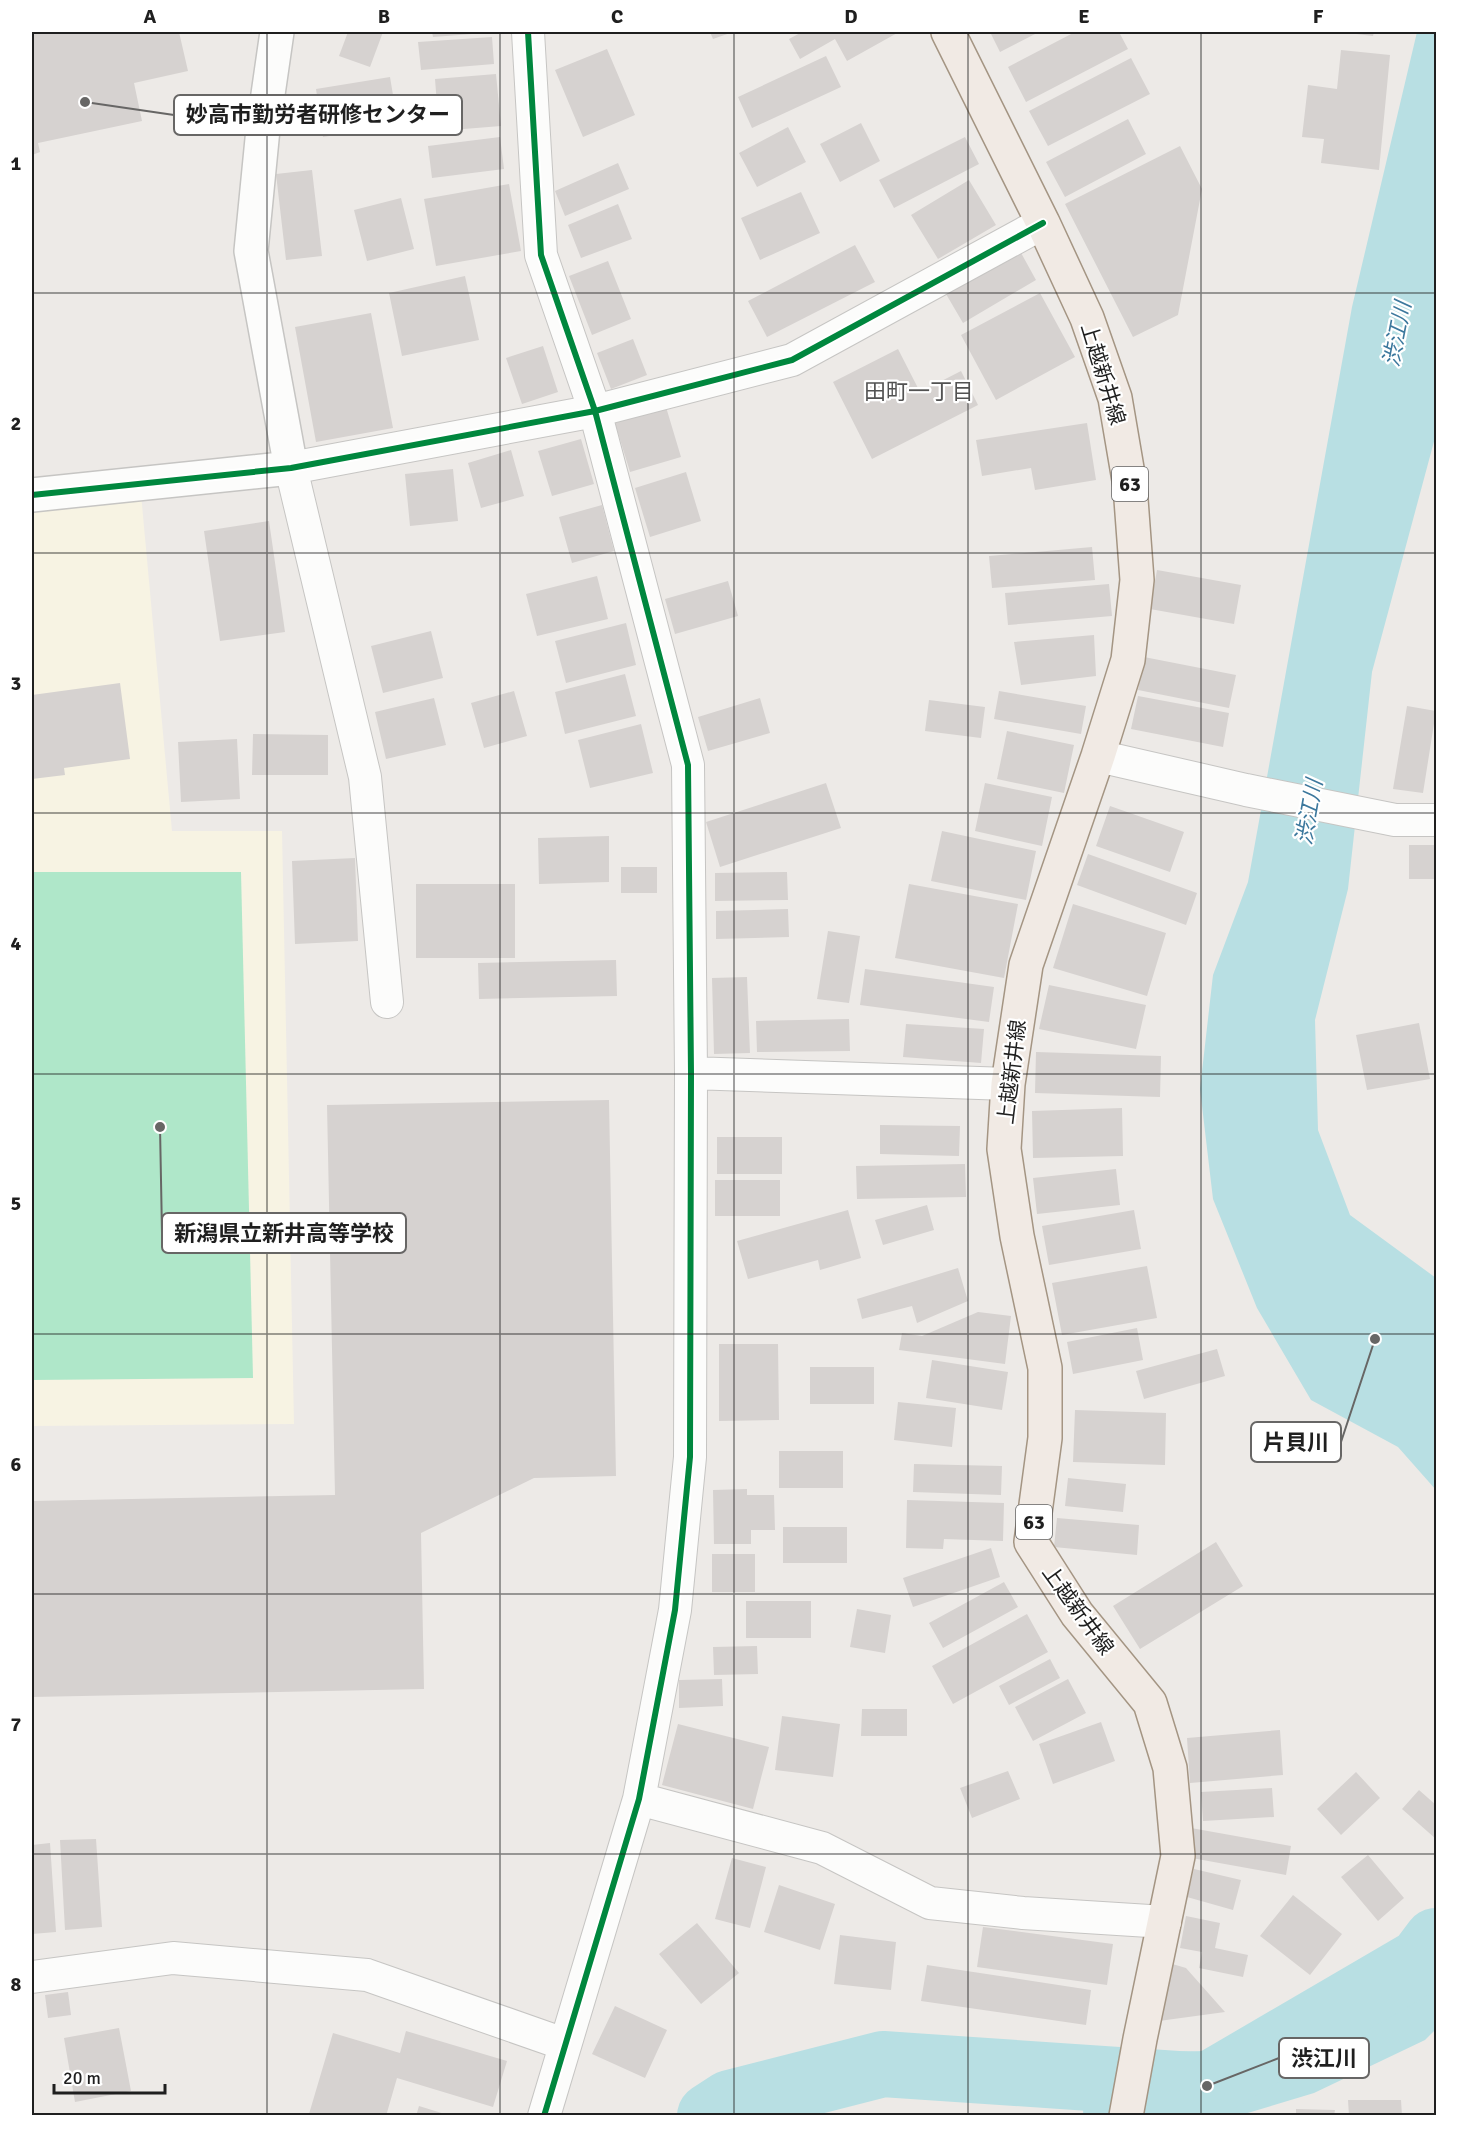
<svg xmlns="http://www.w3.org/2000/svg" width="1468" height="2147" font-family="Signika,'Noto Sans JP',sans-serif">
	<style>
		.education { fill: #f7f3e3 }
		.pitch { fill: #afe7c9 }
		.water { fill: #b8dfe3 }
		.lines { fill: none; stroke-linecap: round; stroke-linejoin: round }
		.river { stroke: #b8dfe3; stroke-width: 66 }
		.building { fill: #d6d2d0 }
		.minor-casing { stroke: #c6c5c3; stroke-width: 34 }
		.tertiary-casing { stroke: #c6c5c3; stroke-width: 36 }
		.primary-casing { stroke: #a49583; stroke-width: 36 }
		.minor { stroke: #fcfcfb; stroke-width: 32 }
		.tertiary { stroke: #fcfcfb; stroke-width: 33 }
		.primary { stroke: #f1eae4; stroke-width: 33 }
		.cycleway-casing { stroke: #fff; stroke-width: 10 }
		.cycleway { stroke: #00873e; stroke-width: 6 }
		.grid { fill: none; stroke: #1f1f1f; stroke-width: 1.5; stroke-opacity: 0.55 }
		.labels { text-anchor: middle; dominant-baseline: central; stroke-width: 4.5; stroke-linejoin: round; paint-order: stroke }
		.shield { fill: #fff; stroke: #626262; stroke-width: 1.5 }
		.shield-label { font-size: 20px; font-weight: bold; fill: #1f1f1f }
		.street-label { font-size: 21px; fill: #1f1f1f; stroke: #fff }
		.water-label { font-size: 22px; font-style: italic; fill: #3c789d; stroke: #fff }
		.neighbourhood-label { font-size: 22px; fill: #525252; stroke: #fff }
		.leader { fill: none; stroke: #676665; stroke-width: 2 }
		.callout-dot { fill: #676665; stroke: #fff; stroke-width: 2 }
		.callout { fill: #fff; stroke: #676665; stroke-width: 2 }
		.callout-label { font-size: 22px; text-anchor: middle; font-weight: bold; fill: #1f1f1f }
		.neatline { fill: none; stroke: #1f1f1f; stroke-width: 2 }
		.grid-label { font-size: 20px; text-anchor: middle; font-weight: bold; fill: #1f1f1f }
	</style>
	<rect width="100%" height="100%" fill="#edeae7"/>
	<path class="education" d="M141,494L172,831H282L294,1424L32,1426V505Z"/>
	<path class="pitch" d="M32,872H241L253,1378L32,1380Z"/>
	<path class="water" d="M1417,32H1436V434L1372,672L1348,889L1315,1020L1318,1130L1350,1215L1436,1278V1490L1398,1447L1311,1400L1257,1308L1213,1199L1200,1089L1213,975L1248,882L1352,307Z
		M1436,1959V2029L1425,2040L1314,2093L1241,2115L1083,2116L1085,2053L1276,2050L1352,2004Z"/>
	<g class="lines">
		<path class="river" d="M710,2116L730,2103L883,2064L1207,2086L1421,1961L1436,1941"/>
	</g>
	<path class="building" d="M32,32H179L188,71L134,83L142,121L38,143L40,152L32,155Z
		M348,32H383L370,67L339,56Z
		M432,32H484L485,33L433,37Z
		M710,32H733L713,39Z
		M802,32H899L847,61L835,39L800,59L789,39Z
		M990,32H1039L1000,52Z
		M1075,32H1119L1128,49L1026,102L1008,67Z
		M1348,32H1374L1373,36L1348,33Z
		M492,37L494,64L421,70L418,42Z
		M607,49L635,115L583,137L555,70Z
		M1341,50L1390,55L1379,170L1321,163L1324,139L1302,137L1308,85L1337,89Z
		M826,56L841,87L752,128L738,97Z
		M1131,58L1150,94L1048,146L1029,111Z
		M496,74L501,126L439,131L435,79Z
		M390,77L398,125L323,137L316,89Z
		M1128,119L1146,154L1065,197L1046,162Z
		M861,123L880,161L840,182L820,144Z
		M788,127L806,162L757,187L739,153Z
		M500,137L504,169L432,178L428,146Z
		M965,137L979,164L894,208L879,180Z
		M1180,146L1202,189L1178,315L1133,337L1065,204Z
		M618,163L629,189L565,216L555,191Z
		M312,170L322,256L286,260L276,174Z
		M969,180L996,225L938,259L911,215Z
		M509,184L521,251L436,266L424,199Z
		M801,192L820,233L760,260L741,218Z
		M401,198L414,249L367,261L354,210Z
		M618,204L632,239L581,258L568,225Z
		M855,245L875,282L767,337L748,301Z
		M1020,251L1036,280L963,323L946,294Z
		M608,261L631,319L592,335L569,276Z
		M465,276L479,340L402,356L389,293Z
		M1040,293L1075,357L996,400L961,335Z
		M371,313L393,428L316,442L295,327Z
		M633,339L647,375L611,389L597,353Z
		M543,346L558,392L522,404L506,358Z
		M898,349L920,392L961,371L978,405L872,459L833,382Z
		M666,407L681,457L630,472L615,423Z
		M1087,423L1096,480L1035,490L1031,468L982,476L976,440Z
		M581,439L594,484L552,496L538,451Z
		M511,450L524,496L481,508L468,463Z
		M453,469L458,521L410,526L405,474Z
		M686,472L701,521L650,537L635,488Z
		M602,505L614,551L572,563L559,517Z
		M269,521L285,632L220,641L204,531Z
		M1092,547L1095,580L992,588L989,556Z
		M1157,570L1241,585L1234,624L1150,609Z
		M597,576L608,619L537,636L526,594Z
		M728,581L738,616L675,634L665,599Z
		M1109,584L1112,616L1008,625L1005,593Z
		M626,623L636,665L566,683L555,641Z
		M431,631L443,678L383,693L371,646Z
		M1094,635L1096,676L1021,685L1014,642Z
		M1144,657L1236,675L1229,708L1138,690Z
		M625,674L636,716L565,734L555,692Z
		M120,683L130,759L64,768L65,775L32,779V695Z
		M514,691L527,736L484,748L471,703Z
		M999,691L1086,706L1081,734L994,719Z
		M1138,696L1229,713L1223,747L1131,729Z
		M434,698L446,745L386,759L375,712Z
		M760,698L770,733L708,751L698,717Z
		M929,700L985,707L981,738L925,731Z
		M1407,706L1436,711L1423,793L1393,789Z
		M641,724L653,773L590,788L578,740Z
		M1007,731L1074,745L1064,793L997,779Z
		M253,734L328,735V775H252Z
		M237,739L240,799L181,802L178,742Z
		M826,783L841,828L720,867L706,822Z
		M985,783L1052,797L1042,846L975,831Z
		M1110,806L1184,832L1170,872L1096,846Z
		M942,831L1036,851L1026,900L931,881Z
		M609,836V882L539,884L538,838Z
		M1409,845H1436V879H1409Z
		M1088,854L1197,893L1186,925L1077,885Z
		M355,858L358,941L295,944L292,861Z
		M621,867H657V893H621Z
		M787,872L788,900L715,901V873Z
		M416,884H515V958H416Z
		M909,884L1018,904L1004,978L895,958Z
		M1073,904L1166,933L1147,996L1053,968Z
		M788,909L789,937L716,939V911Z
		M828,931L860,936L849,1003L817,999Z
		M616,960L617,996L479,999L478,963Z
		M865,969L994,987L989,1022L860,1005Z
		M747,977L750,1053L714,1054L712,978Z
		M1049,985L1146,1005L1136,1049L1039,1029Z
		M849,1019L850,1051L757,1052L756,1021Z
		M1419,1023L1430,1079L1367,1090L1356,1035Z
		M906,1024L984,1029L981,1063L903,1057Z
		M1036,1052L1161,1056L1160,1097L1035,1093Z
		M609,1100L616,1476L534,1478L421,1533L424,1689L32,1697V1501L335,1495L327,1105Z
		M1122,1108L1123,1156L1033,1158L1032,1111Z
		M880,1125L960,1126L959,1156L880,1154Z
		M717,1137H782V1174H717Z
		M965,1164L966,1197L857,1199L856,1166Z
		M1116,1169L1120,1205L1037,1214L1033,1178Z
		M715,1180H780V1216H715Z
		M927,1205L934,1230L883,1245L875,1220Z
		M848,1210L861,1258L820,1270L818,1260L748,1279L737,1241Z
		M1134,1210L1141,1249L1049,1265L1042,1226Z
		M1147,1266L1157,1318L1062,1335L1052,1283Z
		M958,1268L968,1301L917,1323L912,1306L862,1319L857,1299Z
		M978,1312L1011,1316L1005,1364L899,1350L902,1333L922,1336Z
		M1137,1328L1143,1360L1073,1374L1067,1342Z
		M719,1344H778L779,1420L719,1421Z
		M1217,1349L1225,1376L1144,1399L1136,1371Z
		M932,1360L1008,1372L1002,1410L926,1398Z
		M810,1367H874V1404H810Z
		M898,1402L956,1408L952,1447L894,1440Z
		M1075,1410L1166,1413L1165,1465L1073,1462Z
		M779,1451H843V1488H779Z
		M914,1464L1002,1466L1001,1495L913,1492Z
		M1068,1478L1126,1484L1123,1512L1065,1506Z
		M747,1489V1495H774L775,1530H751V1544H714L713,1490Z
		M907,1500L1004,1503L1003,1541L944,1539L943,1549L906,1548Z
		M1057,1518L1139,1525L1137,1555L1054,1547Z
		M783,1527H847V1563H783Z
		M1216,1542L1243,1586L1140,1649L1113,1606Z
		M991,1548L1000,1577L913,1607L903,1578Z
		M712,1554H755V1592H712Z
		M1004,1582L1018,1607L943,1648L929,1623Z
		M746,1601H811V1638H746Z
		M857,1609L891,1615L885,1653L850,1647Z
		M1027,1614L1048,1652L953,1704L932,1666Z
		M757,1646L758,1674L714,1675L713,1647Z
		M1050,1659L1060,1678L1009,1705L999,1686Z
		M722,1679L723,1706L679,1708V1680Z
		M1068,1679L1086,1713L1033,1741L1015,1707Z
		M862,1709H907V1736H861Z
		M782,1716L840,1724L833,1777L775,1770Z
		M1101,1722L1115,1761L1053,1784L1039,1744Z
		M678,1724L769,1747L753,1809L662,1785Z
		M1280,1730L1283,1775L1190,1783L1187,1738Z
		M1008,1771L1020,1799L972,1818L960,1788Z
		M1356,1772L1380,1798L1341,1835L1317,1809Z
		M1272,1788L1274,1817L1203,1821L1201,1792Z
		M1419,1790L1436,1805V1839L1402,1809Z
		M1191,1828L1291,1846L1286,1875L1186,1857Z
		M96,1839L102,1927L65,1930L60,1840Z
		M50,1843L56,1932L32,1934V1845Z
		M1368,1855L1404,1898L1378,1921L1341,1877Z
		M732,1858L766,1867L750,1928L715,1919Z
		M1194,1869L1241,1880L1233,1910L1187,1897Z
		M779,1885L835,1904L820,1950L764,1932Z
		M1293,1895L1342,1934L1310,1975L1260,1936Z
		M1186,1916L1220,1923L1215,1948L1248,1955L1243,1977L1199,1968L1202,1952L1180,1948Z
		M697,1923L739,1973L701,2004L659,1954Z
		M983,1927L1113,1944L1107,1985L977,1967Z
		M840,1935L896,1942L891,1990L834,1984Z
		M1169,1963L1186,1968L1225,2012L1159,2021Z
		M927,1965L1091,1990L1086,2025L921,2001Z
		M68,1992L71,2015L48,2018L45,1995Z
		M615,2006L667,2030L645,2078L592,2054Z
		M119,2028L131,2091L75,2102L64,2038Z
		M406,2031L507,2061L493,2107L397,2078L386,2116H314L309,2114L333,2033L400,2053Z
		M1348,2100H1401L1402,2116H1349Z
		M419,2106L448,2115V2116H416Z
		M1296,2109L1335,2110L1334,2116H1296Z"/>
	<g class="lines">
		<defs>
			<path id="minor" d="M528,32L541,255L595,411L688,765L691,1073L690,1457L675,1610L639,1799L544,2116
				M1098,756L1246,790L1395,820H1436
				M387,1002L365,777L291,468L595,411L792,360L1043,223
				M691,1073L1008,1084
				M639,1799L822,1848L930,1903L1023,1913L1165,1922
				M32,1977L173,1958L367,1975L564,2044"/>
			<path id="tertiary" d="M32,495L291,468L251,251L263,129L277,32"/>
			<path id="primary" d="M948,32L1043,223L1087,318L1115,398L1130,486L1137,580L1128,660L1098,756L1026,965L1008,1084L1004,1149L1017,1236L1045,1368V1438L1031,1542L1077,1614L1150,1703L1170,1768L1178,1856L1140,2039L1126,2116"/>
		</defs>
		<use href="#minor" class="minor-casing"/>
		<use href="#tertiary" class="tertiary-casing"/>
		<use href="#primary" class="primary-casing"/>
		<use href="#minor" class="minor"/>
		<use href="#tertiary" class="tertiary"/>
		<use href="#primary" class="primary"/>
		<defs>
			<path id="cycleway" d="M528,32L541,255L595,411L688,765L691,1073L690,1457L675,1610L639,1799L544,2116
				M32,495L291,468L595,411L792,360L1043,223"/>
		</defs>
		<use href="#cycleway" class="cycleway-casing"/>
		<use href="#cycleway" class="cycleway"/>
	</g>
	<path class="grid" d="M267,32V2116M500,32V2116M734,32V2116M968,32V2116M1201,32V2116M32,293H1436M32,553H1436M32,813H1436M32,1074H1436M32,1334H1436M32,1594H1436M32,1854H1436"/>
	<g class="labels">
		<g class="shield">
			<rect x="1112" y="467" width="36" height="34" rx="4.5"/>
			<rect x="1016" y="1505" width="36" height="34" rx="4.5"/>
		</g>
		<g class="shield-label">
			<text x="1130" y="484">63</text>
			<text x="1034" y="1522">63</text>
		</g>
		<g class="street-label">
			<text transform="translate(1103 374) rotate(73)">上越新井線</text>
			<text transform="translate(1012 1072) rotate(-83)">上越新井線</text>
			<text transform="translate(1078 1610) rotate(54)">上越新井線</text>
		</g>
		<g class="water-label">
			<text transform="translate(1397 334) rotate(-79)">渋江川</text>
			<text transform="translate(1309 812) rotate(-80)">渋江川</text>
		</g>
		<g class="neighbourhood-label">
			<text x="919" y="391">田町一丁目</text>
		</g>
	</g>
	<path class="leader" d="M85 102L174 115M160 1127L162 1233M1375 1339L1341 1442M1207 2086L1279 2058"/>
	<g class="callout-dot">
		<circle cx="85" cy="102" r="6"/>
		<circle cx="160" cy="1127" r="6"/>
		<circle cx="1375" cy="1339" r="6"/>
		<circle cx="1207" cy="2086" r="6"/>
	</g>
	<g class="callout">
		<rect x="174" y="95" width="288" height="40" rx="6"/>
		<rect x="162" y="1213" width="244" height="40" rx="6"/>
		<rect x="1251" y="1422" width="90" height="40" rx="6"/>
		<rect x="1279" y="2038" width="90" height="40" rx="6"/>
	</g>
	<g class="callout-label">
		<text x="318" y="122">妙高市勤労者研修センター</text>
		<text x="284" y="1241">新潟県立新井高等学校</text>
		<text x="1296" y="1450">片貝川</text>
		<text x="1324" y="2066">渋江川</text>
	</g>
	<rect width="1468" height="2147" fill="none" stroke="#ffffff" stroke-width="66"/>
	<path d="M54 2084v9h111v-9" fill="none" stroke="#1f1f1f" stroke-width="3"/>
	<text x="63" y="2084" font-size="18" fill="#1f1f1f" stroke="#ffffff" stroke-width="4.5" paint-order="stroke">20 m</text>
	<rect x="33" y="33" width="1402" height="2081" class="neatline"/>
	<g class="grid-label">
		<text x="150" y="23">A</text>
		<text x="384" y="23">B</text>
		<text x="617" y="23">C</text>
		<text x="851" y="23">D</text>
		<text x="1084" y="23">E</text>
		<text x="1318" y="23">F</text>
		<text x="16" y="170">1</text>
		<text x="16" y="430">2</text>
		<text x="16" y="690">3</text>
		<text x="16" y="950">4</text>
		<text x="16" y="1210">5</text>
		<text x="16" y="1471">6</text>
		<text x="16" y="1731">7</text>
		<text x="16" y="1991">8</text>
	</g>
</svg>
